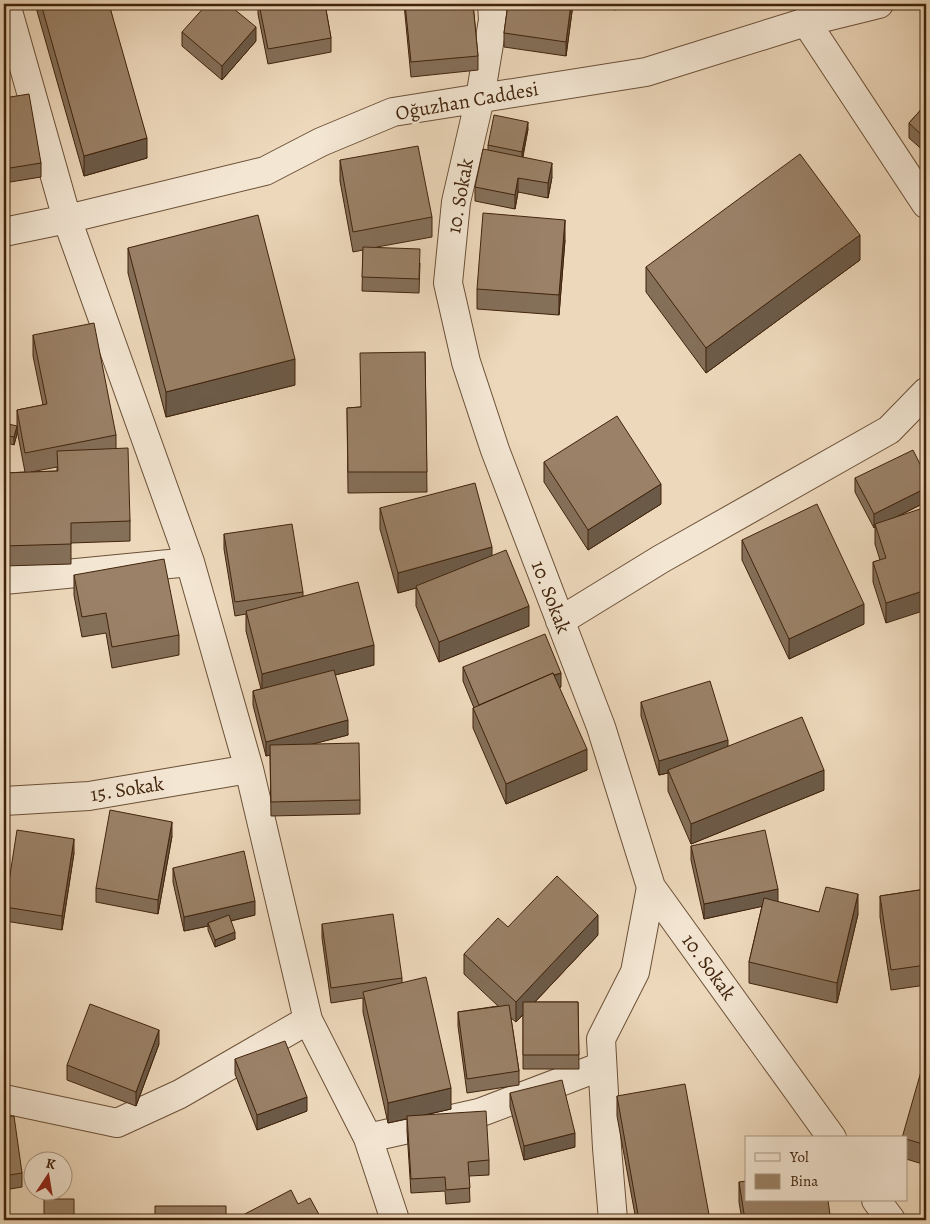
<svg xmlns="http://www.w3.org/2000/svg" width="930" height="1224" font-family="Alegreya,serif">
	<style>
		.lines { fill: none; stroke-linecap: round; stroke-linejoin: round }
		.minor-casing { stroke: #6b5037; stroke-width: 30 }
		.minor { stroke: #f3e6d3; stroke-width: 28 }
		.wall { fill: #846f59; stroke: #40230b; fill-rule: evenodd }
		.shaded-wall { fill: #6c5a48; stroke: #40230b }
		.building { fill: #9a8167; stroke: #40230b }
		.labels { text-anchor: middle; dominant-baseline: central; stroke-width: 5; stroke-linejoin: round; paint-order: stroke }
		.street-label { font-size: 20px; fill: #40230b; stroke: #f3e6d3 }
	</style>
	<rect width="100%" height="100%" fill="#edd8bb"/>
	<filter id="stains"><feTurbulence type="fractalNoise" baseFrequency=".004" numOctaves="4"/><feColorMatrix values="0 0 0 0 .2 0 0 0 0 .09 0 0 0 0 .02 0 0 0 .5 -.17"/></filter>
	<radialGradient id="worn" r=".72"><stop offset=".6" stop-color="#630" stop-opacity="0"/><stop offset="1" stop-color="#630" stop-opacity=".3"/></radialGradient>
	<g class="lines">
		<defs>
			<path id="minor" d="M6,4L67,219L190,562L249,769L308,1020L368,1138L395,1220
				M492,4L493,20L480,98L456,202L448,283L466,362L495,450L601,727L651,887L832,1138
				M813,7L806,22L926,204
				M4,232L67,219L265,171L321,142L393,112L646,72L806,22L879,4
				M4,580L190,562
				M560,621L661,559L889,430L926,392
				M4,801L89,796L249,769
				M4,1099L117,1123L180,1094L308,1020
				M368,1138L479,1113L602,1066
				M876,1200L891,1220
				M613,1220L607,1148L601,1039L635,972L651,887"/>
		</defs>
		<use href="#minor" class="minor-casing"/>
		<use href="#minor" class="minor"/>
	</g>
	<path class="wall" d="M35,4H109L147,158L84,176Z
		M258,4H325L331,38V52L268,64L258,14Z
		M404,4H473L478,56V70L411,77Z
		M508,4H573L566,56L504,47V33Z
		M182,32L256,41L222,80L182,46Z
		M4,98L41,163V177L4,183Z
		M926,104V153L909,138V123Z
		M528,129L523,157L552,177L548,198L518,192L515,209L475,201V187L488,150V145Z
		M340,160L432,217V237L377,247L420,263L419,293L362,291L363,250L353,252L340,181Z
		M565,240L559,315L477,309V289Z
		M128,248L295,385L166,417L128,273Z
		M860,260L706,373L646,292V267Z
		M33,335L116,435V449L130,521V541L71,543V564L4,566V473L25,472L17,430V410L43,405L33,356ZM57,467V471L31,472Z
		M425,352L427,492L348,493L347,408L360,407Z
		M4,423L17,434L14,445L4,442Z
		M926,451V466L924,459V452Z
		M544,462L661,504L588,550L544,482Z
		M926,476V502L895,518L886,623L873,582V562L880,560L875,544V527L874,528L855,492V478Z
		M380,508L492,556L529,626L439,662L416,606V588L398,593L380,529Z
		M224,534L303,592V597L374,665L335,675L348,735L312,744L360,800V814L271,816L270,755L266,756L253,705V691L261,689L246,631V614L235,616L224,549Z
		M742,540L864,624L789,659L742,560Z
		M74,575L179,635V655L112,668L106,633L82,637L74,595Z
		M463,667L561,687H559L587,770L506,804L473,728V708H474L463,681Z
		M641,702L728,747L824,790L691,844L668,791V773L659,775L641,716Z
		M172,836L158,914L96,902V888Z
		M691,846L778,902L819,912L858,914L837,1003L749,983V962L762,906L704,919L691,860Z
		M74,853L62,930L5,921V907Z
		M173,868L255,915L231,921L235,939L215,947L208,930V926L184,931L173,882Z
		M926,889V985L891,990L880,917V896Z
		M322,924L402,978V982L451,1109L421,1116L489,1160V1175L469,1176L470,1202L446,1204L445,1191L411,1193L407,1131V1119L388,1123L363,1012V998L331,1003L322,938Z
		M508,927L598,935L535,1002H578L579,1069H523V1015L516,1022L511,1018L519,1071V1085L467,1093L458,1026V1012L498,1006L464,974V954Z
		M159,1044L136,1106L67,1080V1065Z
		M926,1054V1165L906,1159V1138Z
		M235,1059L307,1111L257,1130L235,1074Z
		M510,1093L575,1147L524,1160L510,1107Z
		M617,1096L710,1220H636L617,1116Z
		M4,1117L22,1173V1187L4,1190Z
		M739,1182L830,1215V1220H742L739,1202Z"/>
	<path class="shaded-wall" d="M571,4H573L566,56V42Z
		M614,4H642L614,10Z
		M256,27V41L222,80V66Z
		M528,122V129L522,159V152Z
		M147,138V158L84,176V156Z
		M552,163V177L548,198V183Z
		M518,178V192L515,209V195Z
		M565,220V240L559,315V295Z
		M860,235V260L706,373V348Z
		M295,359V385L166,417V392Z
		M17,426V434L14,445V437Z
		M661,484V504L588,550V530Z
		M926,488V502L876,527L875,524V527L874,528V514Z
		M492,547V567L398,593V573Z
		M926,590V610L886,623V603Z
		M864,604V624L789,659V639Z
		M529,606V626L439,662V642Z
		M374,645V665L262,694V674Z
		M561,673V687L479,719V705Z
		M348,720V735L266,756V742Z
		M728,740V754L668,770V773L659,775V761Z
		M587,749V770L506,804V784Z
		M824,770V790L691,844V824Z
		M172,822V836L158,914V900Z
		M8,827V841L4,866V852Z
		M74,839V853L62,930V916Z
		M778,889V903L704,919V904Z
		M858,894V914L837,1003V983Z
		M255,901V915L209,926L208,923V926L184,931V917Z
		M598,915V935L516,1022V1002Z
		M235,932V939L215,947V940Z
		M159,1030V1044L136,1106V1092Z
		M451,1088V1109L388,1123V1103Z
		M307,1097V1111L257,1130V1115Z
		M575,1133V1147L524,1160V1146Z"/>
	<path class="building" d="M41,4H109L147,138L84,156Z
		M207,4H228L256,27L222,66L182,32Z
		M259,4H325L331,38L268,49Z
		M405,4H473L478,56L411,62Z
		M508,4H571L566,42L504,33Z
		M29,94L41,163L4,169V98Z
		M926,104V139L909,123Z
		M494,115L528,122L522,152L488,145Z
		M418,146L432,217L353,232L340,160Z
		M483,149L552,163L548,183L518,178L515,195L475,187Z
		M800,154L860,235L706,348L646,267Z
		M483,213L565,220L559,295L477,289Z
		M258,215L295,359L166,392L128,248Z
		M363,247L420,249L419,279L362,277Z
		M94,323L116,435L25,453L17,410L47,404L33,335Z
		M425,352L427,472H348L347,408L361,407L360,353Z
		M617,416L661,484L588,530L544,462Z
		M4,423L17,426L14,437L4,435Z
		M128,448L130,521L71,523V544L4,546V473L58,471L57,451Z
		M913,450L926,476V488L874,514L855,478Z
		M926,451V459L924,452Z
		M475,483L492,547L398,573L380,508Z
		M817,504L864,604L789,639L742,540Z
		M926,507V590L886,603L873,562L886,558L875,524Z
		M292,524L303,592L235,602L224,534Z
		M506,550L529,606L439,642L416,586Z
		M164,559L179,635L112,647L106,613L82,617L74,575Z
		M358,582L374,645L262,674L246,611Z
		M545,634L561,673L554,675L553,673L479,705L463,667Z
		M334,670L348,720L266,742L253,691Z
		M553,673L587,749L506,784L473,708Z
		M710,681L728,740L659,761L641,702Z
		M802,717L824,770L691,824L668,770Z
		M359,743L360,800L271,802L270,745Z
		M110,810L172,822L158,900L96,888Z
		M4,826L8,827L4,852Z
		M17,830L74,839L62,916L5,907Z
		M765,830L778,889L704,904L691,846Z
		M244,851L255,901L184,917L173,868Z
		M557,876L598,915L516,1002L464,954L498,918L508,927Z
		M826,887L858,894L837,983L749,962L764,898L819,912Z
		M926,889V965L891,970L880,896Z
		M393,914L402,978L331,988L322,924Z
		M229,915L235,932L215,940L208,923Z
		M426,977L451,1088L388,1103L363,992Z
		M523,1002H578L579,1055H523Z
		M90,1004L159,1030L136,1092L67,1065Z
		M509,1005L519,1071L467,1079L458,1012Z
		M285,1041L307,1097L257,1115L235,1059Z
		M926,1054V1145L906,1139V1138H902Z
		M562,1080L575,1133L524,1146L510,1093Z
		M685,1084L710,1220H639L617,1096Z
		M486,1111L489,1160L468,1162L470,1188L446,1190L445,1177L411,1179L407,1116Z
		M14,1116L22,1173L4,1176V1117Z
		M746,1181V1200H828L830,1215L820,1216V1220H745L739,1182Z
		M291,1190L298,1204L310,1198L322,1220H243L241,1216Z
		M44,1199H74V1220H44Z
		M155,1206H226V1220H155Z
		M79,1218L109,1220H79Z"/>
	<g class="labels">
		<g class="street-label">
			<text transform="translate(467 101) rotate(-10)">Oğuzhan Caddesi</text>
			<text transform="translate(460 196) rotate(-80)">10. Sokak</text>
			<text transform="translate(551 597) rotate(69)">10. Sokak</text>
			<text transform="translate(127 789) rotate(-9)">15. Sokak</text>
			<text transform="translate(709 967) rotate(54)">10. Sokak</text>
		</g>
	</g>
	<rect width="930" height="1224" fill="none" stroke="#edd8bb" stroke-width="20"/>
	<rect x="5" y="5" width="920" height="1214" fill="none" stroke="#40230b" stroke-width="2.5"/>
	<rect x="10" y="10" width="910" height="1204" fill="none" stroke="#40230b"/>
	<rect x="745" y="1136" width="162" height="65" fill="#f3e6d3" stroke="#ab9883"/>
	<rect x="755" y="1153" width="25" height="8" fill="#f3e6d3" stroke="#ab9883"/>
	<text x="790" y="1162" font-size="15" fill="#40230b">Yol</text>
	<rect x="755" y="1174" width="25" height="15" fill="#9a8167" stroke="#ab9883"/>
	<text x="790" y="1186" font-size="15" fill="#40230b">Bina</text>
	<g transform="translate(48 1176) rotate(12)"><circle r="24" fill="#f3e6d3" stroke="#ab9883"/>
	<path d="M0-4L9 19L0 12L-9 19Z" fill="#8f2418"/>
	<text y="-8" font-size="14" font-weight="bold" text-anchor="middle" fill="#40230b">K</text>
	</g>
	<rect width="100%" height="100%" filter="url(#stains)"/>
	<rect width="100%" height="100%" fill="url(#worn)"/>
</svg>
